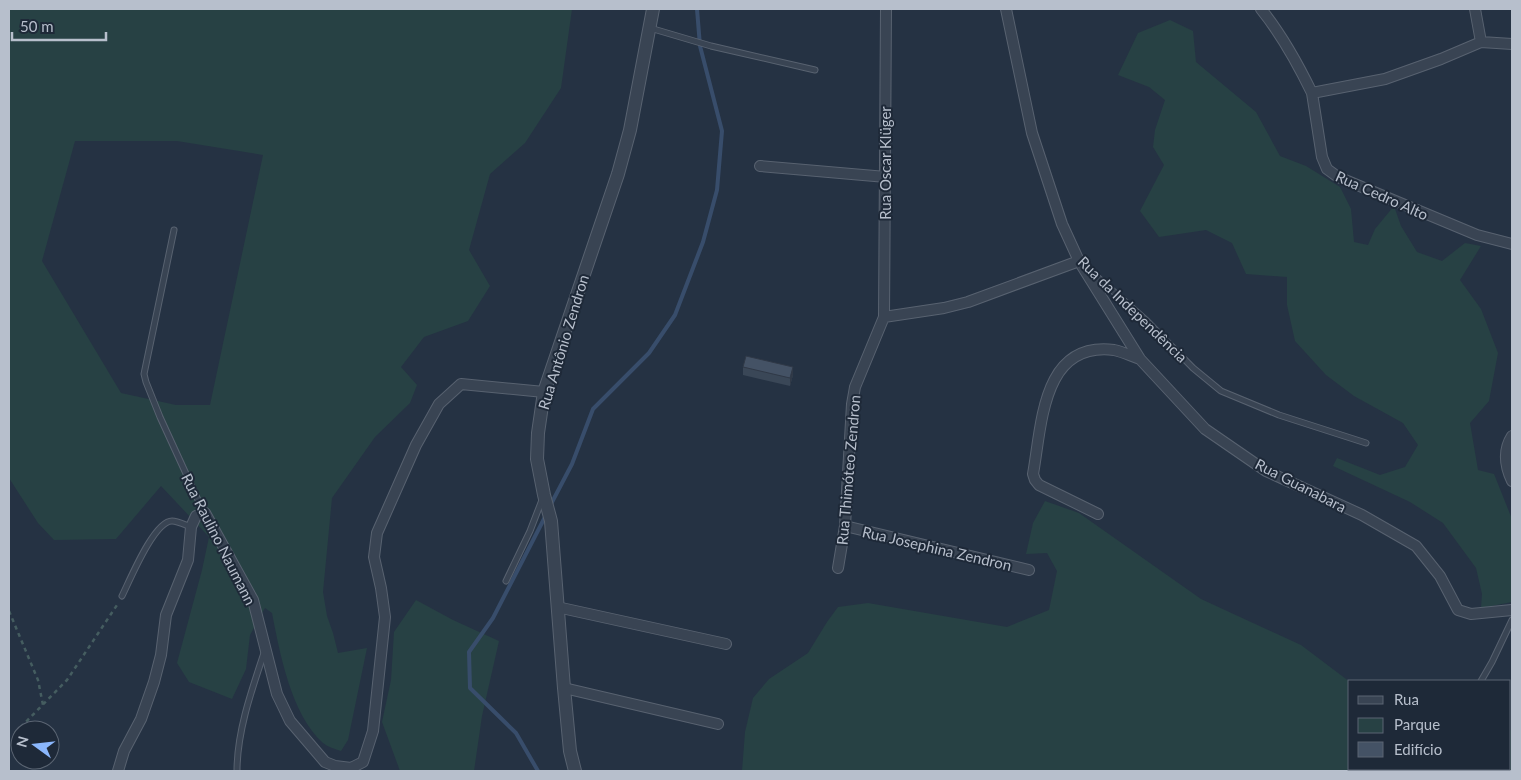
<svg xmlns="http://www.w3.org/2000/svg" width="1521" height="780" font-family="Lato,sans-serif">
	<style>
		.green { fill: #274144; fill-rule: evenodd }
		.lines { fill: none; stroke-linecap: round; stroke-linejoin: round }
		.stream { stroke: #384d6b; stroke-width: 4 }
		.service-casing { stroke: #586270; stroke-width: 7 }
		.minor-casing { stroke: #586270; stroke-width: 12 }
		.tertiary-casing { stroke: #586270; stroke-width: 14 }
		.path { stroke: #455d60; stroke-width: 2.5; stroke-dasharray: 4 4; stroke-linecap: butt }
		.service { stroke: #394453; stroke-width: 5 }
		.minor { stroke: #394453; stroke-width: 10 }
		.tertiary { stroke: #394453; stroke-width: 12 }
		.wall { fill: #3a4757 }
		.shaded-wall { fill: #303947 }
		.building { fill: #445265; stroke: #303947 }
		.labels { text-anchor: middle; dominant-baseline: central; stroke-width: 4; stroke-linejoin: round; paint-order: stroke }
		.street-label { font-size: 15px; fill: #b7bfcc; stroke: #1e2938 }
	</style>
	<rect width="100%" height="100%" fill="#253243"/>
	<path class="green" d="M9,9H572L561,88L525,143L490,174L469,250L490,286L468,321L424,337L401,367L417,385L410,403L375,437L332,498L323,592L327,616L333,633L338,653L367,648L348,740L341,751C335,749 328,747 323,743C291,714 280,654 272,613L265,608L250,635L246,669L232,699L189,682L177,663L202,570L209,537L161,486L116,539L54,540L38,523L9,478ZM75,141H177L263,155L210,405H176L121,393L42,261Z
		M1170,20L1193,31L1196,62L1256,112L1280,156L1306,166L1340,187L1351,209L1354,242L1368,245L1375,229L1394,206L1401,226L1417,252L1442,261L1465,243L1481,246L1460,280L1481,309L1498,353L1489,401L1470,423L1478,470L1494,474L1512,519V602L1481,608L1482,594L1476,568L1443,523L1410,502L1333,466L1337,458L1380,475L1405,467L1418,445L1403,423L1354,396L1326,375L1295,341L1287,305V277L1246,274L1232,243L1206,230L1159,237L1140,211L1164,165L1153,147L1155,130L1165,100L1149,87L1118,75L1138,33Z
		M1045,501L1079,513L1201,599L1301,645L1350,682V769H1510V730L1512,731V771H742L745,732L753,698L769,679L808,653L827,622L838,607L868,603L1007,627L1049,610L1057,571L1047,553L1026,554L1033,523Z
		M416,600L453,620L499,641L482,716L474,771H400L382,722L391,680L394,632Z"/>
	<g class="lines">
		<path class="stream" d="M550,506L572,464L593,409L649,353L675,315L703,242L717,190L722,131L700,46L697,9
			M538,771L516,733L470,688L469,652L493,618L546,515"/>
		<defs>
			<path id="service" d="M650,28L711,46L815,70
				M174,230L144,374L146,382L160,417L204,513
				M1088,269L1147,321L1193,368L1221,391L1279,415L1366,443
				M506,581L530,531L542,500
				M122,596C130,580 154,521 172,521C178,521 185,525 191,527
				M1481,681L1492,662L1512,620
				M237,771C237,731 252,689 265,650"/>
			<path id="minor" d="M1006,9L1032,133L1062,224L1079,261L1140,359L1205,429L1266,471L1362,515L1416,546L1440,576L1458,610L1471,614L1512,610
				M1261,9C1282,35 1297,62 1312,93L1385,79L1441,59L1481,42L1512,44
				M1475,9L1481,42
				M1312,93L1322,157L1327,169L1338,177L1477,235L1512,244
				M760,166L886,177
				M884,317L944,308L968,302L1079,261
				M1512,436C1503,450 1505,466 1512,481
				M1098,514L1039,485L1035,480L1033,474C1042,424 1042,341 1114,350C1123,352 1131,356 1140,359
				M845,526L1029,570
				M838,568L845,526L852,404L855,387L884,317L886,9
				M557,607L726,644
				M564,688L718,724
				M118,771L124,751L141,719L154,682L161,655L166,615L188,560L191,527L196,516L205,513L253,600L277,694L290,721L325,762L335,766L351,768L363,762L373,731L385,617L381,588L374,557L377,533L416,445L439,404L461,384L544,392"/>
			<path id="tertiary" d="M575,771L570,751L564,688L551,521L544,495L537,459L538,433L544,392L618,174L630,130L653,9"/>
		</defs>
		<use href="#service" class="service-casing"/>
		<use href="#minor" class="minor-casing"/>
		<use href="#tertiary" class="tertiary-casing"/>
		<path class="path" d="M9,611L38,680L43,705
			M15,733L67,680L119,602"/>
		<use href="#service" class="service"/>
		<use href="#minor" class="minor"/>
		<use href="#tertiary" class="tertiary"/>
	</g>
	<path class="wall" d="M743,367L793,375L790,386L743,375Z"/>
	<path class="shaded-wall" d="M793,367V375L790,386V378Z"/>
	<path class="building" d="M746,356L793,367L790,378L743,367Z"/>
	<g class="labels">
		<g class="street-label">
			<text transform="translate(885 163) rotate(-90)">Rua Oscar Klüger</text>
			<text transform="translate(1382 195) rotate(24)">Rua Cedro Alto</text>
			<text transform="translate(1133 309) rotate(44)">Rua da Independência</text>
			<text transform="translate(563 342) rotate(-73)">Rua Antônio Zendron</text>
			<text transform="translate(848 470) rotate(-85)">Rua Thimóteo Zendron</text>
			<text transform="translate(1301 485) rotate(27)">Rua Guanabara</text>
			<text transform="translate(219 539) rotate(63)">Rua Raulino Naumann</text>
			<text transform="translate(937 548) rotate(13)">Rua Josephina Zendron</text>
		</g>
	</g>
	<rect width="1521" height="780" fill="none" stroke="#b7bfcc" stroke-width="20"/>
	<rect x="1348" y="680" width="162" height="90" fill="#1e2938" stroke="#5b6573"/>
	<rect x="1358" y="696" width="25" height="8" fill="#394453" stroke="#5b6573"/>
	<text x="1394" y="705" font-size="15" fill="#b7bfcc">Rua</text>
	<rect x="1358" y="718" width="25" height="15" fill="#274144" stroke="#5b6573"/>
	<text x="1394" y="730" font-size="15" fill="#b7bfcc">Parque</text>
	<rect x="1358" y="742" width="25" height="15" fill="#445265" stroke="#5b6573"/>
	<text x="1394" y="755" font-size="15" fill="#b7bfcc">Edifício</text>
	<g transform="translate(35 745) rotate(285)"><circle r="24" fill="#1e2938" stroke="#5b6573"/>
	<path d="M0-4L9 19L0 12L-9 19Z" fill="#8bb7fd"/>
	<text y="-8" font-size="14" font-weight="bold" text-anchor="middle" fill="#b7bfcc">N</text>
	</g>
	<path d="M12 32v8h94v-8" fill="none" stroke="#b7bfcc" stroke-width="2.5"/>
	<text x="20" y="32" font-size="15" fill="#b7bfcc" stroke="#1e2938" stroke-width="4" paint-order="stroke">50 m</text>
</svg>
